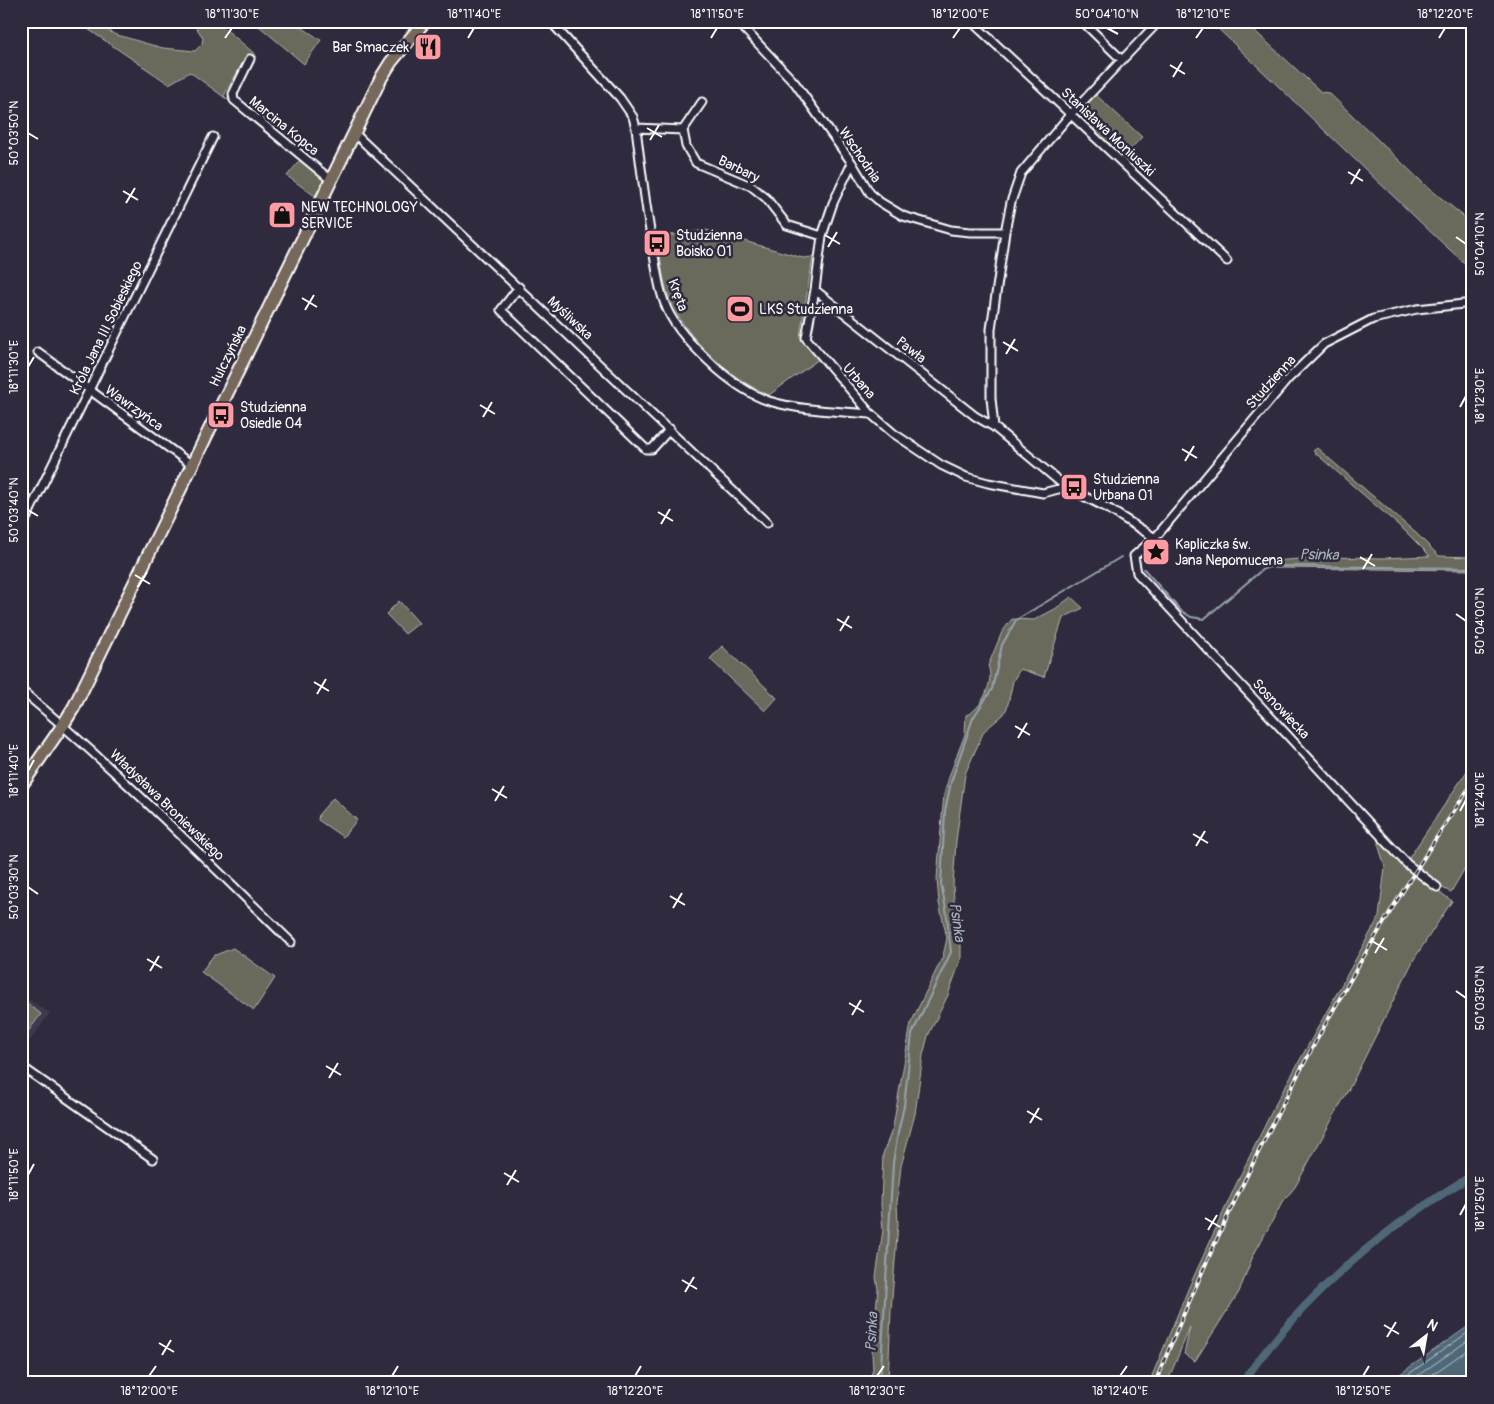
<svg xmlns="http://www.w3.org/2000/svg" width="1494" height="1404" font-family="Pangolin,sans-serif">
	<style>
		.built { fill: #41394e }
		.green { fill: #696b5c; stroke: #b4b5ae }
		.water { fill: #4f6878; stroke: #95a4ae }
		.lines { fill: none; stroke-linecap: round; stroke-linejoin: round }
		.shore { stroke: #b9c3c9; stroke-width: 1 }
		.stream { stroke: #95a4ae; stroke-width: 2 }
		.canal { stroke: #4f6878; stroke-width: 8 }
		.minor-casing { stroke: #fff; stroke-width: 11 }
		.primary-casing { stroke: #fff; stroke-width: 15 }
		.minor { stroke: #2f2a3d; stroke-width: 7 }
		.primary { stroke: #76695c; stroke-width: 11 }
		.rail-casing { stroke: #fff; stroke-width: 4 }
		.rail { stroke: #2f2a3d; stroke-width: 2; stroke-dasharray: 5.5; stroke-linecap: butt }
		.ticks { fill: none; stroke: #fff; stroke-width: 2 }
		.labels { text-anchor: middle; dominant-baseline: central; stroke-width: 5; stroke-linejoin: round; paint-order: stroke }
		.poi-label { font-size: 14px; fill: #fff; stroke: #2f2a3d; text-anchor: start }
		.street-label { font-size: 14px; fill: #fff; stroke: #2f2a3d }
		.water-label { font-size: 15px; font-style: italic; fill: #a7b4bc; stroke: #2f2a3d }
		.neatline { fill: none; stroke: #fff; stroke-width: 2 }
		.ticks-label { font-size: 12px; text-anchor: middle; fill: #fff }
	</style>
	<rect width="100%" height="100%" fill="#2f2a3d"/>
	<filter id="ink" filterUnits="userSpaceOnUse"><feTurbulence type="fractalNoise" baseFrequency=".02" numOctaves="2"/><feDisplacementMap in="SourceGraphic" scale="10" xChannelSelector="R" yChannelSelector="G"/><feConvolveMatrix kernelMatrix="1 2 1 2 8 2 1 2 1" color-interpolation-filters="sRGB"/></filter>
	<g filter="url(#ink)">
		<path class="built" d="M21,995L50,1013L21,1053Z"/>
		<path class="green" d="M76,21H91L114,34L148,44L163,48L195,51L202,44L203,38L198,30L189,21H216L256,55L254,60L246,57C239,71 230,83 224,96L232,103L190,72L169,84Z
			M253,21H292L321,40L304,64Z
			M1210,21H1244L1321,92L1329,93L1424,184L1473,224V271L1437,238Z
			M1095,94L1142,137L1121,159L1075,115Z
			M301,159L324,179L315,196L287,176Z
			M706,230L803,258L813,257L800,336L819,359L769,395C730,379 684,337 669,297C662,280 661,256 657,237Z
			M1317,448L1417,534L1439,556L1473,557V570L1273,568V561L1325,557L1382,558L1430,556L1405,531L1313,451Z
			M1071,597L1083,608L1063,618L1044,677L1020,669L1013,681L1007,708L1003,715L984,731L965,774L956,841L953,886L955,914L961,940V959L948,995L928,1036L923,1055L915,1114L901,1166L897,1203L898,1224L891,1310L888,1383H869L873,1369L872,1354L878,1289L876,1277L883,1230L881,1205L883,1154L893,1127L911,1023L943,956L947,938L939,903L937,879L942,816L944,794L950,774L965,734L966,715C982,710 995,680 988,666L1002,632L1012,619L1034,620L1055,609Z
			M399,601L419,623L405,634L386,614Z
			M722,646L777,698L765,711L710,659Z
			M1473,762V850L1465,868L1451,892L1438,886L1407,861Z
			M333,798L357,820L343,837L318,820L319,814Z
			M1381,842L1420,878L1452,901L1414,959L1351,1085L1295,1187L1282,1203L1253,1256L1239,1292L1195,1361L1184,1354L1190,1327L1167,1383H1149L1189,1287L1239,1178L1275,1105L1379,917L1385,867L1378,844Z
			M233,948L275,978L254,1010L201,972L213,956Z
			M25,1002L41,1014L21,1041V1007Z"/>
		<path class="water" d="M1473,1323V1383H1387Z"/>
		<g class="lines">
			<path class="shore" d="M1396,1383L1473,1329
				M1407,1383L1473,1337
				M1420,1383L1473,1346"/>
			<path class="stream" d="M1144,569L1180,610L1191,617L1204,619L1263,569L1274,566L1473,568
				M880,1383L893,1163L898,1133L904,1106L912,1034L951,952L946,909L941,884L945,811L951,782L973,718L992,689L1002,645L1016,620L1121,557"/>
			<path class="canal" d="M1242,1383C1302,1297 1383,1228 1473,1175"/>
			<defs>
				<path id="minor" d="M550,21L620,98L633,117L636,128C641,169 646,209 653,249C657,272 659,295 670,315C681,335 699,352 715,367C731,381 748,394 769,401C802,411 838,411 871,414
					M737,21L795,83L852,163L870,193L880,202L903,216L951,230L970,232H1005
					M971,21L1227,261
					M1082,21L1122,60
					M250,59L233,94L234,100L331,180
					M636,128L683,130L702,102
					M683,130L686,146L696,163L751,186L766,198L787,225L822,236
					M354,133L767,523
					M852,163L833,203L822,236L815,290L806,338L871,414L893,433L941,465L966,477L988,483L1043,493L1066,487
					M519,287L501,310L646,449H652L670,429
					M815,290L975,416L994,427L1066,487L1109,509L1155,538
					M38,352L192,465
					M994,427L991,398V329L1005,232L1011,202L1021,173L1070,115L1159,21
					M21,529L213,137
					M21,690C116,769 203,857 291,942
					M1437,887L1407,864L1137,573L1134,556L1155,538L1288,379L1324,344L1373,319L1417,309L1473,303
					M21,1066L153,1159"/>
				<path id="primary" d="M21,786L63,725L74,707L381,78L391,62L425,21"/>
			</defs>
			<use href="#minor" class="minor-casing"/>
			<use href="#primary" class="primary-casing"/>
			<use href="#minor" class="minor"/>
			<use href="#primary" class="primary"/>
			<defs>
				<path id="rail" d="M1155,1383C1240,1172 1346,971 1473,782"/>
			</defs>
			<use href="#rail" class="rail-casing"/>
			<use href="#rail" class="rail"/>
		</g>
	</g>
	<path class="ticks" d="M1107,28L1118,34M225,38L232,28M468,38L474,28M711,38L717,28M953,38L960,28M1196,38L1203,28M1439,38L1445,28M1170,65L1185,74M1173,77L1182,62M647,128L662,137M28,133L38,139M650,140L659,125M1348,172L1363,181M1351,184L1360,169M123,191L138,200M126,203L135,188M825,235L840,244M1456,237L1466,244M828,247L837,232M302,298L317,307M305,310L314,295M1003,342L1018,351M1006,354L1015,339M28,367L34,357M480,405L495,414M1460,407L1466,396M483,417L492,402M1182,449L1197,458M1185,461L1194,446M28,510L38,516M658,512L673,521M661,524L670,509M1360,557L1375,566M1363,569L1372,554M135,575L150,584M138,587L147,572M1456,614L1466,621M837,619L852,628M840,631L849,616M314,682L329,691M317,694L326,679M1015,726L1030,735M1018,738L1027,723M28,771L34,760M492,789L507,798M495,801L504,786M1460,811L1466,800M1193,834L1208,843M1196,846L1205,831M28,887L38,894M670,896L685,905M673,908L682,893M1372,941L1387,950M1375,953L1384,938M147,959L162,968M150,971L159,956M1456,991L1466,998M849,1003L864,1012M852,1015L861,1000M326,1066L341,1075M329,1078L338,1063M1027,1111L1042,1120M1030,1123L1039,1108M504,1173L519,1182M28,1175L34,1164M507,1185L516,1170M1460,1215L1466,1204M1205,1218L1220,1227M1208,1230L1217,1215M682,1280L697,1289M685,1292L694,1277M1384,1325L1399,1334M1387,1337L1396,1322M159,1343L174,1352M162,1355L171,1340M149,1376L156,1366M392,1376L398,1366M635,1376L641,1366M877,1376L884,1366M1120,1376L1127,1366M1363,1376L1369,1366"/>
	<defs>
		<symbol id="restaurant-square" viewBox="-11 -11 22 22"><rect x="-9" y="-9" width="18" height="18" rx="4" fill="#ff9aa2" stroke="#2f2a3d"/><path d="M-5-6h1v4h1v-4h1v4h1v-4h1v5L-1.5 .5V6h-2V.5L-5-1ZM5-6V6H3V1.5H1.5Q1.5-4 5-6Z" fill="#111"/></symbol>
		<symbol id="shop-square" viewBox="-11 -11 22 22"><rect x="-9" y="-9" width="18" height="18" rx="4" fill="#ff9aa2" stroke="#2f2a3d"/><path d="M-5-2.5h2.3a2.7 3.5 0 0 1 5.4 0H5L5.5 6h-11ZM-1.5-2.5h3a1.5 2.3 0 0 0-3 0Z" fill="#111"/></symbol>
		<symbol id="bus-square" viewBox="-11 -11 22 22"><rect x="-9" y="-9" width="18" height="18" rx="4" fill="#ff9aa2" stroke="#2f2a3d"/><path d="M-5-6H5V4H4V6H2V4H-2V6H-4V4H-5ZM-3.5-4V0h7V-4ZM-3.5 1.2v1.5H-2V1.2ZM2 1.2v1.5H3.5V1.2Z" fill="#111"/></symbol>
		<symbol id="stadium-square" viewBox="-11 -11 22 22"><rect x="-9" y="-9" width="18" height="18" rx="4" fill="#ff9aa2" stroke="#2f2a3d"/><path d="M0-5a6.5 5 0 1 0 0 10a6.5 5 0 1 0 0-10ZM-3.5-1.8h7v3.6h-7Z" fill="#111"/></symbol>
		<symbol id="sight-square" viewBox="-11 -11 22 22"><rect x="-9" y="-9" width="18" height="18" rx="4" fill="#ff9aa2" stroke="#2f2a3d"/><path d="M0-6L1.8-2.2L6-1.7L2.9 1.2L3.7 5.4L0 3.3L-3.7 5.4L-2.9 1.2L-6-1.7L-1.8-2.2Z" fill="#111"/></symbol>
	</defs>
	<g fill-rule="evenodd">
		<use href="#restaurant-square" x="412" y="31" width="32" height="32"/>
		<use href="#shop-square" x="266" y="199" width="32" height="32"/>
		<use href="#bus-square" x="641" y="227" width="32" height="32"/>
		<use href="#stadium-square" x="724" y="293" width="32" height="32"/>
		<use href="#bus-square" x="205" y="399" width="32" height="32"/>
		<use href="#bus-square" x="1058" y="471" width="32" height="32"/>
		<use href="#sight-square" x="1140" y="536" width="32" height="32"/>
	</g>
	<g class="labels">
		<g class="poi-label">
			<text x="409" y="47" text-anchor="end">Bar Smaczek</text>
			<text x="301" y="207">NEW TECHNOLOGY<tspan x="301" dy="16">SERVICE</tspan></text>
			<text x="676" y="235">Studzienna<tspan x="676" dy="16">Boisko 01</tspan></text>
			<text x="759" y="309">LKS Studzienna</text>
			<text x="240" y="407">Studzienna<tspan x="240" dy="16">Osiedle 04</tspan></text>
			<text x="1093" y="479">Studzienna<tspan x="1093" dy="16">Urbana 01</tspan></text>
			<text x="1175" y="544">Kapliczka św.<tspan x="1175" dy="16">Jana Nepomucena</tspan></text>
		</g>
		<g class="street-label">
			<text transform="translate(284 126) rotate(39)">Marcina Kopca</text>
			<text transform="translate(1108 132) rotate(43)">Stanisława Moniuszki</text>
			<text transform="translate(860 155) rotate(56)">Wschodnia</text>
			<text transform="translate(739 169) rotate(26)">Barbary</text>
			<text transform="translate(678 295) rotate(70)">Kręta</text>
			<text transform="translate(570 318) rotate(43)">Myśliwska</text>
			<text transform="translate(106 328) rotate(-64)">Króla Jana III Sobieskiego</text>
			<text transform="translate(911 350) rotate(38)">Pawła</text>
			<text transform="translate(228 356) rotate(-64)">Hulczyńska</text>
			<text transform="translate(859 381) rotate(49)">Urbana</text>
			<text transform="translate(1271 382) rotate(-48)">Studzienna</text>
			<text transform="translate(134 408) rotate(36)">Wawrzyńca</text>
			<text transform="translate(1281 709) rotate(47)">Sosnowiecka</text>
			<text transform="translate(167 805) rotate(44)">Władysława Broniewskiego</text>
		</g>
		<g class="water-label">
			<text transform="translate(1319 555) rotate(1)">Psinka</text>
			<text transform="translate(957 922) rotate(82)">Psinka</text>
			<text transform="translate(872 1332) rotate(-87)">Psinka</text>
		</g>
	</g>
	<rect width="1494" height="1404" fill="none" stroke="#2f2a3d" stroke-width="55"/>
	<g transform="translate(1426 1336) rotate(31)" stroke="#2f2a3d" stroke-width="4" paint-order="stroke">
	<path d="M0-4L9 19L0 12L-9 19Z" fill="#ffffff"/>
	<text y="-8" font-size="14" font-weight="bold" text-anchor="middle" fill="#ffffff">N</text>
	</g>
	<rect x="28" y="28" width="1438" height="1348" class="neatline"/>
	<g class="ticks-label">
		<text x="232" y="18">18°11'30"E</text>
		<text x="474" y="18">18°11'40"E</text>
		<text x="717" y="18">18°11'50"E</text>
		<text x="960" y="18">18°12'00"E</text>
		<text x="1107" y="18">50°04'10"N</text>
		<text x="1203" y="18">18°12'10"E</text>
		<text x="1445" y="18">18°12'20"E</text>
		<text transform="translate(14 133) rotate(-90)" y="4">50°03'50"N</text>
		<text transform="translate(1480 244) rotate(-90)" y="4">50°04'10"N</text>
		<text transform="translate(14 367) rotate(-90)" y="4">18°11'30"E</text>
		<text transform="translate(1480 396) rotate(-90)" y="4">18°12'30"E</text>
		<text transform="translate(14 510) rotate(-90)" y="4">50°03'40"N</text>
		<text transform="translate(1480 621) rotate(-90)" y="4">50°04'00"N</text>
		<text transform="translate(14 771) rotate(-90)" y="4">18°11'40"E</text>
		<text transform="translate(1480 800) rotate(-90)" y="4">18°12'40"E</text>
		<text transform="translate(14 887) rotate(-90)" y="4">50°03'30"N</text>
		<text transform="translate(1480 998) rotate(-90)" y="4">50°03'50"N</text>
		<text transform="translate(14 1175) rotate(-90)" y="4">18°11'50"E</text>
		<text transform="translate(1480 1204) rotate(-90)" y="4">18°12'50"E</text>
		<text x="149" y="1395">18°12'00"E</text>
		<text x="392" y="1395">18°12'10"E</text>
		<text x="635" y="1395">18°12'20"E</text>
		<text x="877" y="1395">18°12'30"E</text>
		<text x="1120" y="1395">18°12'40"E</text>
		<text x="1363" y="1395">18°12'50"E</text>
	</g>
</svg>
